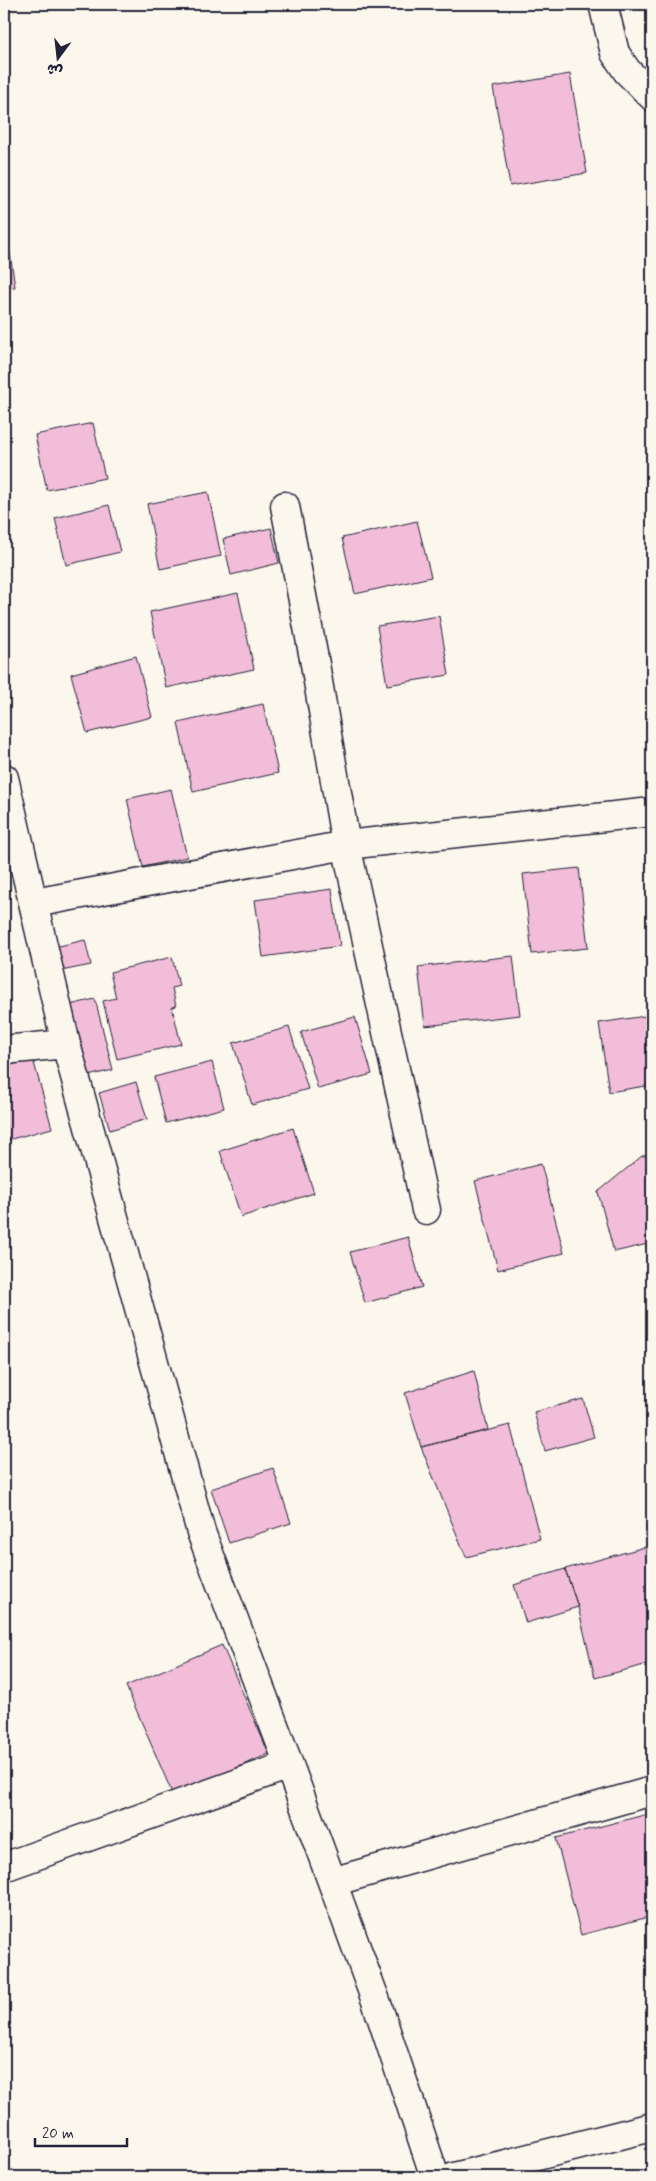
<svg xmlns="http://www.w3.org/2000/svg" width="656" height="2181" font-family="Mynerve,'Playpen Sans Arabic',sans-serif">
	<style>
		.building { fill: #f2bdd8; stroke: #22223b }
		.lines { fill: none; stroke-linecap: round; stroke-linejoin: round }
		.street-casing { stroke: #22223b; stroke-width: 31 }
		.street { stroke: #fbf7ec; stroke-width: 28 }
	</style>
	<rect width="100%" height="100%" fill="#fbf7ec"/>
	<filter id="ink" filterUnits="userSpaceOnUse"><feTurbulence type="fractalNoise" baseFrequency=".02" numOctaves="2"/><feDisplacementMap in="SourceGraphic" scale="10" xChannelSelector="R" yChannelSelector="G"/><feConvolveMatrix kernelMatrix="1 2 1 2 8 2 1 2 1" color-interpolation-filters="sRGB"/></filter>
	<g filter="url(#ink)">
		<path class="building" d="M570,74L587,173L510,186L493,87Z
			M4,212L15,287L4,288Z
			M93,423L105,478L47,490L35,435Z
			M208,492L221,556L160,569L147,504Z
			M109,505L120,552L66,565L55,518Z
			M417,521L431,577L355,594L342,538Z
			M271,528L279,563L231,575L223,539Z
			M238,593L254,669L166,688L150,612Z
			M439,616L449,675L387,685L377,626Z
			M136,656L152,717L87,733L71,674Z
			M263,704L278,773L193,792L178,723Z
			M171,789L187,857L143,867L127,799Z
			M579,868L588,948L532,954L523,874Z
			M332,889L340,946L263,957L255,900Z
			M85,940L91,965L61,971L55,947Z
			M513,956L520,1015L425,1026L418,967Z
			M172,957L179,986L172,988L176,1006L172,1007L181,1044L117,1059L103,1001L116,998L110,972Z
			M95,999L113,1070L88,1076L70,1005Z
			M652,1015V1085L609,1092L599,1023Z
			M355,1017L372,1074L318,1089L301,1032Z
			M289,1027L308,1089L252,1105L233,1043Z
			M33,1059L52,1128L4,1141V1067Z
			M212,1062L224,1108L166,1123L154,1077Z
			M136,1082L147,1119L110,1130L99,1093Z
			M293,1128L314,1193L241,1217L220,1151Z
			M652,1155V1243L614,1252L598,1192L642,1156Z
			M541,1164L564,1253L498,1270L475,1181Z
			M408,1237L422,1287L365,1303L350,1252Z
			M474,1371L488,1430L421,1447L405,1393Z
			M583,1399L594,1437L545,1451L534,1412Z
			M510,1425L540,1539L466,1557L421,1447Z
			M273,1468L291,1523L229,1543L211,1489Z
			M652,1545V1663L595,1678L578,1607L565,1569Z
			M565,1569L578,1607L526,1623L514,1585Z
			M222,1645L269,1754L173,1795L126,1686Z
			M648,1814L652,1832V1916L581,1935L556,1838Z"/>
		<g class="lines">
			<defs>
				<path id="street" d="M603,4L615,53L627,71L652,96
					M285,506L315,664L346,845L426,1210
					M4,778L66,1044L201,1532L289,1765L4,1867
					M34,903L346,845L652,812
					M4,1050L66,1044
					M289,1765L376,2001L435,2177
					M332,1882L652,1791
					M454,2177L652,2127"/>
			</defs>
			<use href="#street" class="street-casing"/>
			<use href="#street" class="street"/>
		</g>
	</g>
	<rect width="656" height="2181" fill="none" stroke="#fbf7ec" stroke-width="20"/>
	<rect x="10" y="10" width="636" height="2161" fill="none" stroke="#22223b" stroke-width="2" filter="url(#ink)"/>
	<g transform="translate(58 58) rotate(195)" stroke="#fbf7ec" stroke-width="4" paint-order="stroke">
	<path d="M0-4L9 19L0 12L-9 19Z" fill="#22223b"/>
	<text y="-8" font-size="14" font-weight="bold" text-anchor="middle" fill="#22223b">ش</text>
	</g>
	<path d="M35 2138v8h92v-8" fill="none" stroke="#22223b" stroke-width="2.5"/>
	<text x="42" y="2138" font-size="15" fill="#22223b" stroke="#fbf7ec" stroke-width="4" paint-order="stroke">20 m</text>
</svg>
